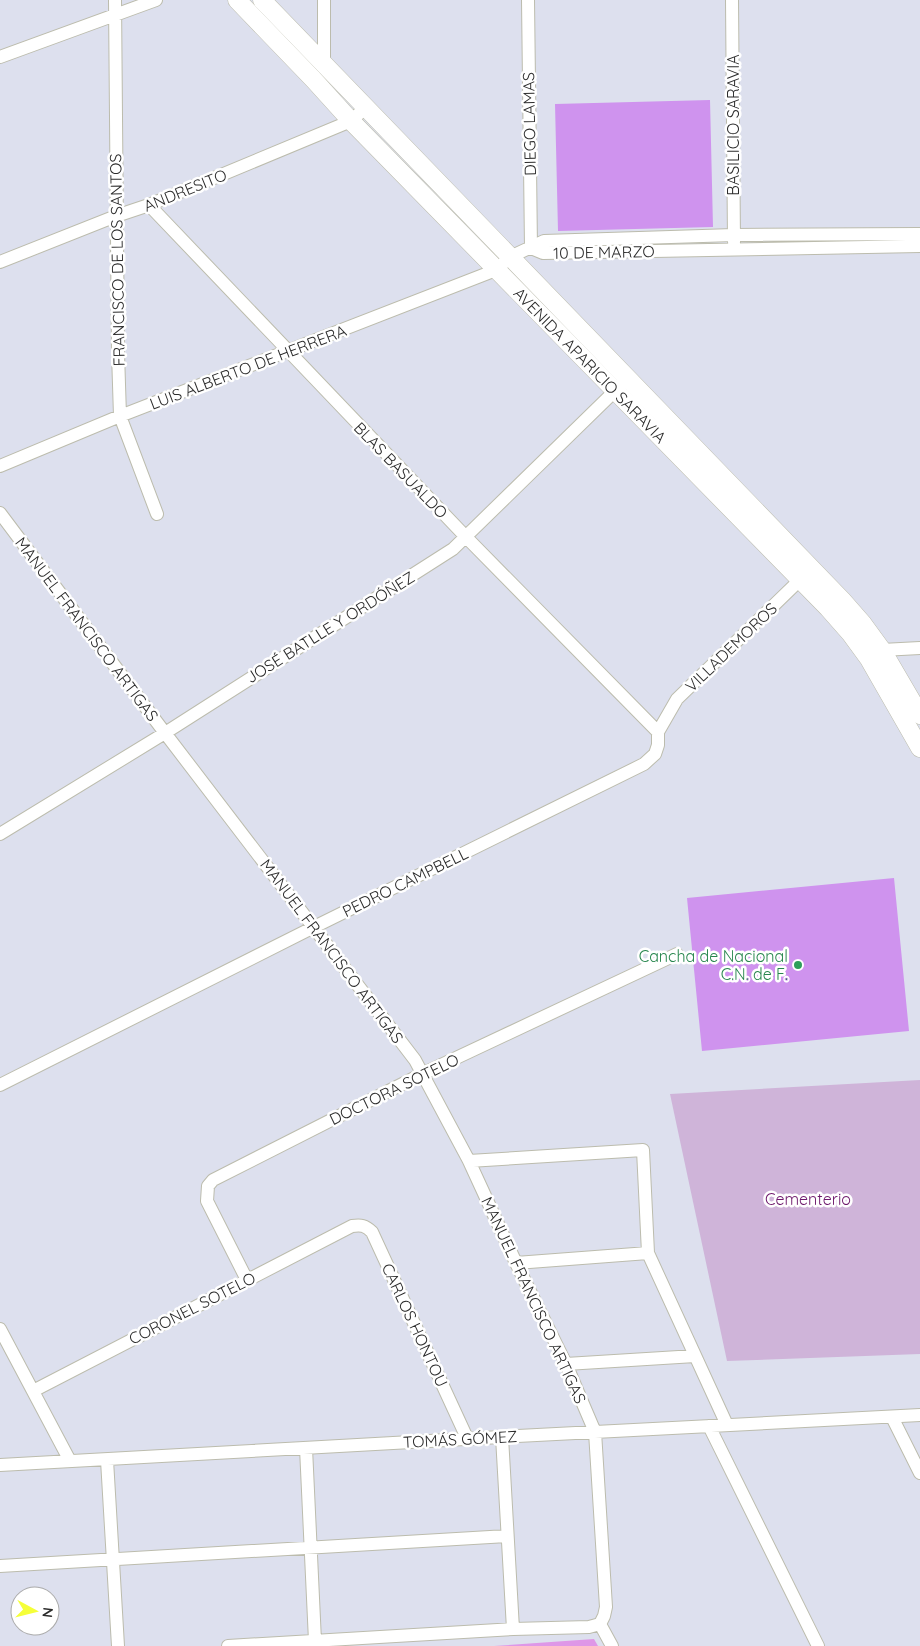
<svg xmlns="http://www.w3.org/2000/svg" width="920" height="1646" font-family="Quicksand,sans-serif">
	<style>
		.green { fill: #de97e7 }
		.cemetery { fill: #cfb4d9 }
		.pitch { fill: #cf93ee }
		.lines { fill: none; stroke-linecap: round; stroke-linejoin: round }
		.street-casing { stroke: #bcbcad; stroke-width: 14 }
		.secondary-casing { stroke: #bcbcad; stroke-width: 19 }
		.street { stroke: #fff; stroke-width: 12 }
		.secondary { stroke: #fff; stroke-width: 18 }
		.leisure-dot { fill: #2e9e5b; stroke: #fff; stroke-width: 2 }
		.labels { text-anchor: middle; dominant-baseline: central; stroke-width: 5; stroke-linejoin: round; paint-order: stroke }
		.street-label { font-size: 16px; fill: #2c2c2c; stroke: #fff }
		.leisure-label { font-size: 16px; fill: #27864d; stroke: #fff; text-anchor: end }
		.park-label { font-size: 16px; fill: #6d176b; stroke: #fff }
	</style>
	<rect width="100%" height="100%" fill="#dde0ee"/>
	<path class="green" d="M594,1639L598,1646H494Z"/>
	<path class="cemetery" d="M920,1080V1354L727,1361L670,1094Z"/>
	<path class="pitch" d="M710,100L713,227L558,231L555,104Z
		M894,878L909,1031L702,1051L687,898Z"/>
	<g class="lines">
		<defs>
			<path id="street" d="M115,0L118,353L120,416L157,514
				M528,0L531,248
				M732,0L734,242
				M0,57L156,0
				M324,67V0
				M149,205L466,537L658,732
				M531,248L543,253L920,246
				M0,262L116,216L149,205L351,121L365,108
				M0,466L120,416L496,270L510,257L544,241L734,235L920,234
				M0,513L165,733L415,1060L469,1161L516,1263L566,1364L595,1432L606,1607L604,1616L600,1624L589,1627L513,1629L228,1646
				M882,650L920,648
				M0,834L165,733L453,549L621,385
				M0,1085L314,927L644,764L655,754L658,745V732L677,699L806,574
				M469,1161L643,1150L648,1253L727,1425
				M516,1263L648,1253
				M247,1280L207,1201L208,1186L213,1180L422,1074L677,954
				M0,1329L70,1461
				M566,1364L695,1356
				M33,1391L352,1226C361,1225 365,1225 372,1232L467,1438
				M892,1417L920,1473
				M709,1426L818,1646
				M502,1437L513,1629
				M306,1448L315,1641
				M107,1460L118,1646
				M0,1465C307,1449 613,1429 920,1415
				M0,1566L507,1536
				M600,1624L612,1646"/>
			<g id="secondary">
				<path id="s1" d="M237,0L313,79L351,121L828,608L850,633L869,659L920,748"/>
				<path d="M262,0L842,600L863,624L882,650L920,715"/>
			</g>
		</defs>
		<use href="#street" class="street-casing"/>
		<use href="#secondary" class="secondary-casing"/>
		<use href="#street" class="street"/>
		<use href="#secondary" class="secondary"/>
	</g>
	<circle class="leisure-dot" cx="798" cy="965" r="5"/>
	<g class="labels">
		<g class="street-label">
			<text transform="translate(529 124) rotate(-91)">DIEGO LAMAS</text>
			<text transform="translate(733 125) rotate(-90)">BASILICIO SARAVIA</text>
			<text transform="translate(185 190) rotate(-22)">ANDRESITO</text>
			<text transform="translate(604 252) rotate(-1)">10 DE MARZO</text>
			<text transform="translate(117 260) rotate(-91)">FRANCISCO DE LOS SANTOS</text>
			<text stroke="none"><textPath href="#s1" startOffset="508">AVENIDA APARICIO SARAVIA</textPath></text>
			<text transform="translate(248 367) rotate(-21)">LUIS ALBERTO DE HERRERA</text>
			<text transform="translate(401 470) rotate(46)">BLAS BASUALDO</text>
			<text transform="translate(330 627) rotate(-32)">JOSÉ BATLLE Y ORDÓÑEZ</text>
			<text transform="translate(87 629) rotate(53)">MANUEL FRANCISCO ARTIGAS</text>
			<text transform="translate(731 647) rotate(-44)">VILLADEMOROS</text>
			<text transform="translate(405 882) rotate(-26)">PEDRO CAMPBELL</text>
			<text transform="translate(332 951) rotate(53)">MANUEL FRANCISCO ARTIGAS</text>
			<text transform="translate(394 1089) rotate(-26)">DOCTORA SOTELO</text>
			<text transform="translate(534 1300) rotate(65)">MANUEL FRANCISCO ARTIGAS</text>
			<text transform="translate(192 1308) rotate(-27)">CORONEL SOTELO</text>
			<text transform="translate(415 1325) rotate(65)">CARLOS HONTOU</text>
			<text transform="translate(460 1439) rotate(-3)">TOMÁS GÓMEZ</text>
		</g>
		<g class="leisure-label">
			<text x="788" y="956">Cancha de Nacional<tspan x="788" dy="18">C.N. de F.</tspan></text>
		</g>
		<g class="park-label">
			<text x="808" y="1199">Cementerio</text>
		</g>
	</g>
	<g transform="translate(35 1611) rotate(97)"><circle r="24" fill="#ffffff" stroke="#ababab"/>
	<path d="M0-4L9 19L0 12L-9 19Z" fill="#f5ff39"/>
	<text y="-8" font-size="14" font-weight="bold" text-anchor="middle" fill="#2c2c2c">N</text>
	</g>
</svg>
